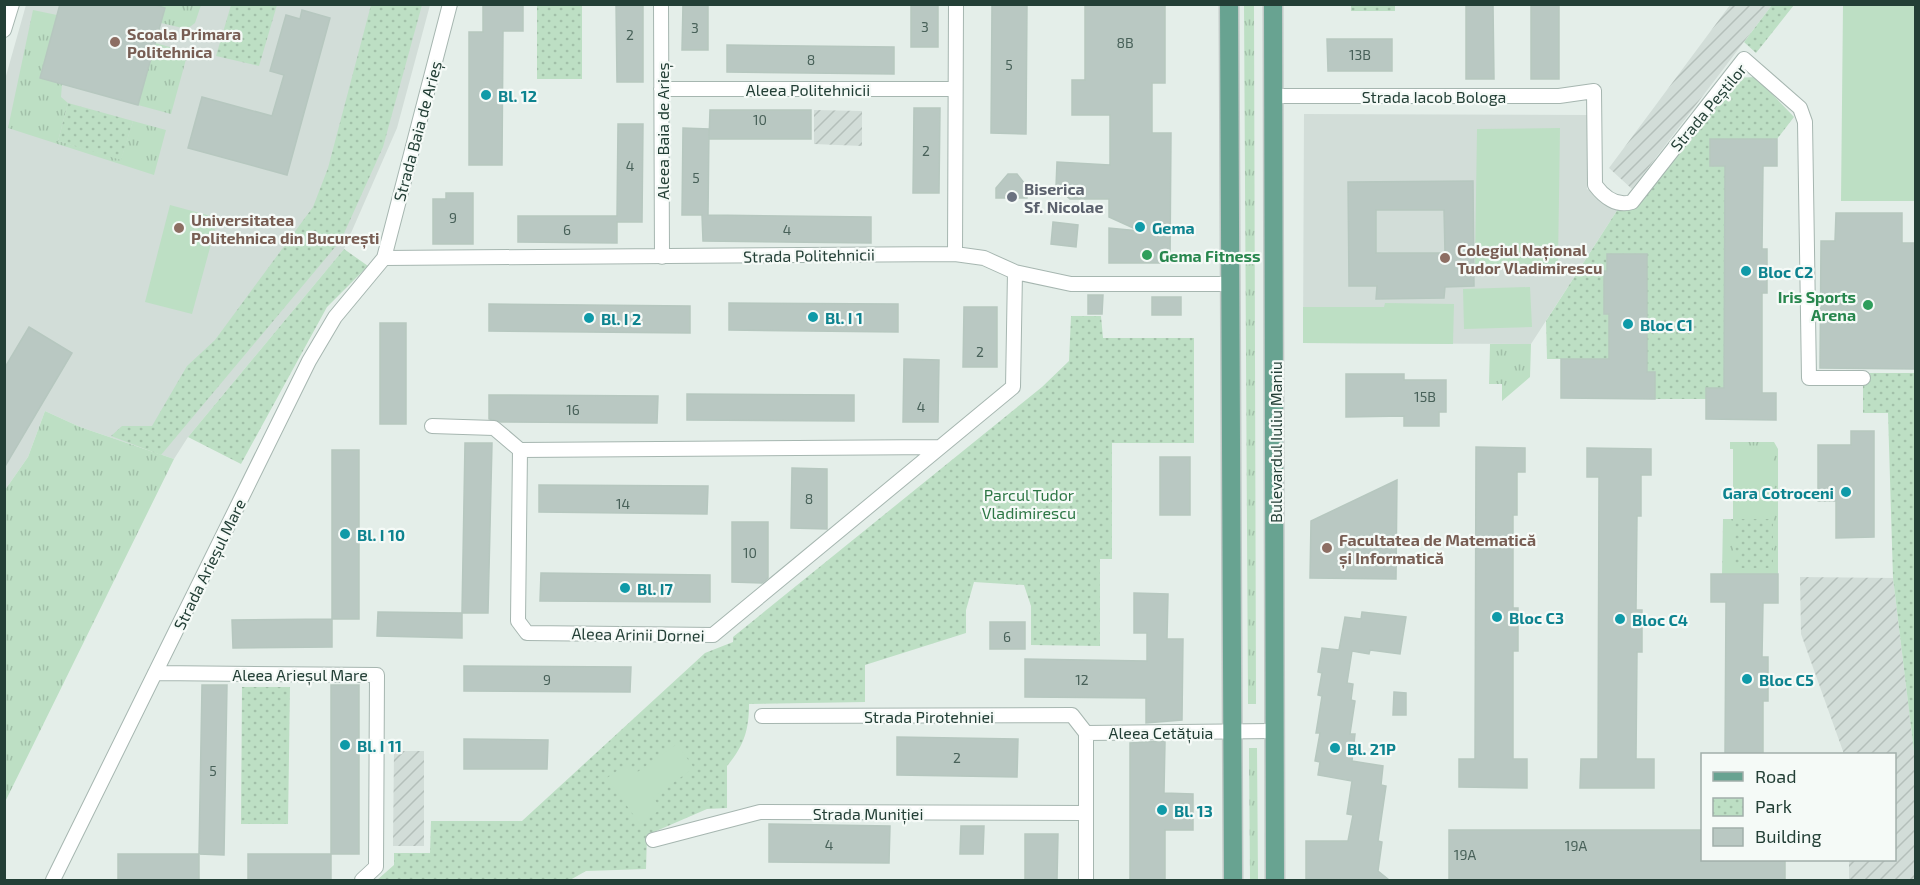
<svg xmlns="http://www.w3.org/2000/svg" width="1920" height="885" font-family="'Exo 2',sans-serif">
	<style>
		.built { fill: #d2ddd8 }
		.industrial { fill: url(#industrial-furrows) }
		.grass { fill: url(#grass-tufts) }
		.park { fill: url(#park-dots) }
		.pitch { fill: #bddfc4 }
		.building { fill: #b9c8c2; stroke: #b6c7bf; stroke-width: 1.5; fill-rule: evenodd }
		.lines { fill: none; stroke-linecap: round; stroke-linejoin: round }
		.street-casing { stroke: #a6b6b0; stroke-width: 16 }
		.primary-casing { stroke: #c1c9c7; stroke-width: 21 }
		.street { stroke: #fff; stroke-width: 14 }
		.primary { stroke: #68a391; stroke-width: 18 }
		.education-dot { fill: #8d6e63; stroke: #f5faf7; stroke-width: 2 }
		.culture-dot { fill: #0f9aa8; stroke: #f5faf7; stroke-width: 2 }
		.worship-dot { fill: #6b7280; stroke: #f5faf7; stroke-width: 2 }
		.leisure-dot { fill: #2e9e5b; stroke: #f5faf7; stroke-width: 2 }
		.labels { text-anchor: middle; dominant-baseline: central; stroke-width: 4.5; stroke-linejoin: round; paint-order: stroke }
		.number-label { font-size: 14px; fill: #486159 }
		.education-label { font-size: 16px; font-weight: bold; fill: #785e54; stroke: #f5faf7; text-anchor: start }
		.street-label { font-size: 16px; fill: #233f36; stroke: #f5faf7 }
		.culture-label { font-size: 16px; font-weight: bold; fill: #0d838f; stroke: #f5faf7; text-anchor: start }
		.worship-label { font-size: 16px; font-weight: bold; fill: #5b616d; stroke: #f5faf7; text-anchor: start }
		.leisure-label { font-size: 16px; font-weight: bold; fill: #27864d; stroke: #f5faf7; text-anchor: start }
		.park-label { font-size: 16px; fill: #2d7745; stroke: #f5faf7 }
	</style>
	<defs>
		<pattern id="industrial-furrows" width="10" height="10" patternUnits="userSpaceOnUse" patternTransform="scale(1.5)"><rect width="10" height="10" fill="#d2ddd8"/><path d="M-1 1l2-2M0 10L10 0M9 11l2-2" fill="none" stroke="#b4bfba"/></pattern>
		<pattern id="grass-tufts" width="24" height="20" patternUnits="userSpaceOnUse" patternTransform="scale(1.5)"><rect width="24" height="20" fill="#bddfc4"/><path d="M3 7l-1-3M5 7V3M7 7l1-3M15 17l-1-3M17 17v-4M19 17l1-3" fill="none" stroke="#a2c0a9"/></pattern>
		<pattern id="park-dots" width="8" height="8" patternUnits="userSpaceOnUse" patternTransform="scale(1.5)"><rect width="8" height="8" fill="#bddfc4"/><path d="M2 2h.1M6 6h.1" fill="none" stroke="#a2c0a9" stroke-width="1.8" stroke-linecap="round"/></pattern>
	</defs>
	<rect width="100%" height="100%" fill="#e4eee9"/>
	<path class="built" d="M26,5H430L397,128L344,249L188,437L174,459L80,427L45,411L28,457L5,490L4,83Z
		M1304,114L1587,115V189L1618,209L1531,344L1303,343Z"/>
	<path class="industrial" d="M1730,5H1772L1632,189L1609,168Z
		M814,110L862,111V146L814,144Z
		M1800,577L1893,578L1915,760V880H1849V860H1894V754H1844L1801,634Z
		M394,751H424V846H393Z"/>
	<path class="grass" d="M152,5H201L195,23L187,29L161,23Z
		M1244,5H1254L1256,704H1248Z
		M33,10L57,15L40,78L62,84L61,97L68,103L58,141L121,159L133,121L166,130L154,175L8,128Z
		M155,43L188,52L171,114L138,105Z
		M1490,344H1531L1530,377L1502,401V384H1489Z
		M45,411L80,427L174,459L5,802V490L28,457Z
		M1730,442H1774L1778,449V574H1722L1723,519H1733V567H1773V449H1730Z
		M1249,748H1257L1258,880H1250Z"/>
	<path class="park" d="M231,5H277L259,66L216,56Z
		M371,5H422L383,147L341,240L161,455L111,436L122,426H152L187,366L215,340L313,207L328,168Z
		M537,5H582V79H537Z
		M1351,5H1395V11H1351Z
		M1772,5H1794L1756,53L1744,42Z
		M1756,77L1794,117L1777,139L1725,166L1724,388L1706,399H1655V372H1647V254L1607,255V271H1604V313L1609,314V359H1547L1546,321L1618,209L1639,205L1733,78Z
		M68,103L133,121L121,160L58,141Z
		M344,249L368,266L327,307L241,464L188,437Z
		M1071,316H1101L1103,338H1194V443H1112V559H1100V646L1031,645V606L1024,585L974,582L966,610V633L865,665V702L749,704C749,730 744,746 727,766V808L707,809L647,835L646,869L586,871L570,880H377L394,865V853H430L431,821H522L705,653L733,642V637L1042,387L1069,361Z
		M1863,373H1915V760L1893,578L1888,413H1863Z
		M1733,519H1773V568H1733Z
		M242,687H290L288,824H241Z"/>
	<path class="pitch" d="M1843,5H1915V201H1841Z
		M1560,128L1558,264H1475L1477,129Z
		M170,205L218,218L192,314L145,302Z
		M1530,287L1532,327L1464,329L1463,289Z
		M1385,303L1454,304L1453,344L1303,343V307H1384Z
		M1733,449H1773V519H1733Z
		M677,744L694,768L653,797L661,809L640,824L607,778L628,763L636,773Z"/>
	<path class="building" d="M60,4H152L165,8L138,105L40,78Z
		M483,4H523V31H503L502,165H469V32H483Z
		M616,4H643V82H617Z
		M683,4H708V50H682Z
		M911,4H938V47H911Z
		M992,4H1027L1026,134L991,133Z
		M1085,4H1165V83H1152V133H1171L1170,263H1109V228L1140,231L1109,217V199H1070L1056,187L1057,162L1110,165V115H1072V80H1085Z
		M1466,4H1493L1494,79H1466Z
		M1531,4H1559V79H1531Z
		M302,10L330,18L287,175L188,148L202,97L272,116L284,75L270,71L286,15L300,19Z
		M1327,39H1392V71H1328Z
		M727,45L894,47V74L727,72Z
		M914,108H940L939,193H913Z
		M710,110H811V139H709Z
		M618,124H643L642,222H617V243L518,242V216H617Z
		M683,128L709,129L708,215L871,217V243L703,241L702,215H682Z
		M1710,139H1777V166H1763L1762,249H1767V293H1762V393H1776V420L1706,419V388H1724L1725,166H1710Z
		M1008,174H1017L1028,188L1027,198H996V188Z
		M1473,181L1474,286L1445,287L1444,298L1376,299L1377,286H1349L1348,182ZM1376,210H1444L1445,253H1376Z
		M446,193H473V244H433V199H446Z
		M1836,213H1902V243H1916V369L1820,368L1821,241H1835Z
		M1053,222L1078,225L1076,247L1051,244Z
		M1607,254H1647V372H1655V399L1561,398V359H1609V314H1604V271H1607Z
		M1088,295H1103L1102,314H1088Z
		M1152,297H1181V315H1152Z
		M729,303L898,304V332L729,330Z
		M489,304L690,306V333L489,331Z
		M964,307H997V367H963Z
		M380,323H406V424H380Z
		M29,327L72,353L4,468V369Z
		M904,359L939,360L938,422H903Z
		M1346,374H1404V380H1446V412H1439V426H1404V416L1346,417Z
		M687,394L854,395V421L687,420Z
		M489,395L658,396L657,423L501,422L489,419Z
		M1851,431H1874V537L1836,538V501H1818V445H1851Z
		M465,443H492L488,613H462Z
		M1476,447L1525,448V472H1517V515H1513V608H1518V651H1513V759H1527V788L1459,787V759H1475Z
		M1587,448L1651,449V475H1641V516H1637L1636,610H1642V652H1637L1636,759H1654V788H1580L1581,759H1598L1599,477H1587Z
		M332,450H359V619H332Z
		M1160,457H1190V515H1160Z
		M792,468L827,469V529L791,528Z
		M1397,480L1396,579L1310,578L1311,521Z
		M539,485L708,486L707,514L539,512Z
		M732,522H768V578L762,583L732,582Z
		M541,573L710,575V602L540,601Z
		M1711,574H1778V603H1763L1762,657H1768V701H1763V754H1725L1726,602H1711Z
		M1134,593L1168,594L1167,639H1183L1182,720L1146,723V698L1025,697V659L1147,661V633H1134Z
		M378,612L462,613V638L377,636Z
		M1362,612L1406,617L1400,654L1370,650L1369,654L1352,651L1347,683L1353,684L1351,700L1355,701L1350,734H1355L1352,761L1383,766L1381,785L1386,786L1378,841L1382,842L1378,871L1389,880L1306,879V841H1348L1353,815L1347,814L1352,781L1318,775L1320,762L1315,761L1320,733H1316L1322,696L1318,695L1322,673L1318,672L1322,648L1339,650L1345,617L1361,619Z
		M332,619V647L233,648L232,620Z
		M990,622H1025V649H990Z
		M464,666L631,667L630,692L464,691Z
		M202,685H227L224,855L199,854Z
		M331,685H359V854H331Z
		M1394,692L1406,693V715H1393Z
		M897,737L1018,739L1017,777L897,775Z
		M464,739L548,740L547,769H464Z
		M1165,741L1164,793L1193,794V830H1165V880H1130V743Z
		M769,824L890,826L889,863L769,862Z
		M961,826H984L983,854H960Z
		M1449,830H1702V860H1785V880H1449Z
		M1025,834H1058L1057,880H1025Z
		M118,854H199V880H118Z
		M248,854H331V880H248Z"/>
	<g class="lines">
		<defs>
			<path id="street" d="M661,4L662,257
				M4,30L12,4
				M661,89H955
				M1273,96H1559L1594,91L1595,185C1604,197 1617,207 1632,202L1744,59L1800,108L1805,122L1809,378H1863
				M955,254L956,4
				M384,258L955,254L984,258L1015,272L1071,284H1230
				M432,426L494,428L520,450L939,447
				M520,450L518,621L527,633L713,635L1013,387L1015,272
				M155,673L377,675L376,867L362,880
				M762,716L1072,715L1086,733
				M1086,733L1275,731
				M653,840L760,812L1086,813
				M53,880L309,361L335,317L384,258L450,4
				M1086,880V733"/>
			<path id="primary" d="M1229,4L1233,880
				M1273,4L1275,880"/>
		</defs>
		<use href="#street" class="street-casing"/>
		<use href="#primary" class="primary-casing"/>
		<use href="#street" class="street"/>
		<use href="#primary" class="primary"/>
	</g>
	<g class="education-dot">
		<circle cx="115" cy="42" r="6"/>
		<circle cx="179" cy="228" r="6"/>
		<circle cx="1445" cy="258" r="6"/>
		<circle cx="1327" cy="548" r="6"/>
	</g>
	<g class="culture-dot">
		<circle cx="486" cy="95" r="6"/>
		<circle cx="1140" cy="227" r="6"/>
		<circle cx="1746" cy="271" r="6"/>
		<circle cx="813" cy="317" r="6"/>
		<circle cx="589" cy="318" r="6"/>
		<circle cx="1628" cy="324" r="6"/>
		<circle cx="1846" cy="492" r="6"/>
		<circle cx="345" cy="534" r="6"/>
		<circle cx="625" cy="588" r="6"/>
		<circle cx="1497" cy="617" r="6"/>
		<circle cx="1620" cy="619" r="6"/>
		<circle cx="1747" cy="679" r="6"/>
		<circle cx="345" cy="745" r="6"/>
		<circle cx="1335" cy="748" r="6"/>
		<circle cx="1162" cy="810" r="6"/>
	</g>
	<circle class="worship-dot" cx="1012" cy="197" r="6"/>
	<g class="leisure-dot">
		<circle cx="1147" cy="255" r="6"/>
		<circle cx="1868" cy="305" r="6"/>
	</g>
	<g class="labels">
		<g class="number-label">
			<text x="925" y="26">3</text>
			<text x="695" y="27">3</text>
			<text x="630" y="34">2</text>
			<text x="1125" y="42">8B</text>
			<text x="1360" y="54">13B</text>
			<text x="811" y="59">8</text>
			<text x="1009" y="64">5</text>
			<text x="760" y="119">10</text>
			<text x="926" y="150">2</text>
			<text x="630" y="165">4</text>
			<text x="696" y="177">5</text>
			<text x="453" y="217">9</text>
			<text x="567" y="229">6</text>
			<text x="787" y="229">4</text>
			<text x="980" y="351">2</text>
			<text x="1425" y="396">15B</text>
			<text x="921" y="406">4</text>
			<text x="573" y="409">16</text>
			<text x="809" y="498">8</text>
			<text x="623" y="503">14</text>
			<text x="750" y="552">10</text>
			<text x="1007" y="636">6</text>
			<text x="547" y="679">9</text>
			<text x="1082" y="679">12</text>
			<text x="957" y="757">2</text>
			<text x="213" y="770">5</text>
			<text x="829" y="844">4</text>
			<text x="1576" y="845">19A</text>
			<text x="1465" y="854">19A</text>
		</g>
		<g class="education-label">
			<text x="127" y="33">Scoala Primara<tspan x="127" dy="18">Politehnica</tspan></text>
			<text x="191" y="219">Universitatea<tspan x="191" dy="18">Politehnica din București</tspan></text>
			<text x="1457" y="249">Colegiul Național<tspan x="1457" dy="18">Tudor Vladimirescu</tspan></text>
			<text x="1339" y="539">Facultatea de Matematică<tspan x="1339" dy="18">și Informatică</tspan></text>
		</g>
		<g class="street-label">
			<text x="808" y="89">Aleea Politehnicii</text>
			<text x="1434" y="96">Strada Iacob Bologa</text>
			<text transform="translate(1708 107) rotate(-50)">Strada Peștilor</text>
			<text transform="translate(417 131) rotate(-75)">Strada Baia de Arieș</text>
			<text transform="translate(662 131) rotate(-90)">Aleea Baia de Arieș</text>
			<text transform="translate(809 255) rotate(-1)">Strada Politehnicii</text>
			<text transform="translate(1275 442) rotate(-90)">Bulevardul Iuliu Maniu</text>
			<text transform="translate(209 564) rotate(-64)">Strada Arieșul Mare</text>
			<text transform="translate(638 634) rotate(1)">Aleea Arinii Dornei</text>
			<text x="300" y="674">Aleea Arieșul Mare</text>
			<text x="929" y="716">Strada Pirotehniei</text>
			<text x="1161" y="732">Aleea Cetățuia</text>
			<text x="868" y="813">Strada Muniției</text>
		</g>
		<g class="culture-label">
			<text x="498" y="95">Bl. 12</text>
			<text x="1152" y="227">Gema</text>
			<text x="1758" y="271">Bloc C2</text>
			<text x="825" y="317">Bl. I 1</text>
			<text x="601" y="318">Bl. I 2</text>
			<text x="1640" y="324">Bloc C1</text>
			<text x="1834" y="492" text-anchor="end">Gara Cotroceni</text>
			<text x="357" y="534">Bl. I 10</text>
			<text x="637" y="588">Bl. I7</text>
			<text x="1509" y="617">Bloc C3</text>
			<text x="1632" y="619">Bloc C4</text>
			<text x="1759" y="679">Bloc C5</text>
			<text x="357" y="745">Bl. I 11</text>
			<text x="1347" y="748">Bl. 21P</text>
			<text x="1174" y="810">Bl. 13</text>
		</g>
		<g class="worship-label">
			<text x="1024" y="188">Biserica<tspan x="1024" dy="18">Sf. Nicolae</tspan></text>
		</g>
		<g class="leisure-label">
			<text x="1159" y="255">Gema Fitness</text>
			<text x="1856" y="296" text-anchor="end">Iris Sports<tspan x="1856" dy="18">Arena</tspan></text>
		</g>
		<g class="park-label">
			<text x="1029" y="494">Parcul Tudor<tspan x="1029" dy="18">Vladimirescu</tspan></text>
		</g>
	</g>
	<rect width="1920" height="885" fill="none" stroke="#233f36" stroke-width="12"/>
	<rect x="1701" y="753" width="195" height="108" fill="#f5faf7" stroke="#a1afaa" stroke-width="1.5"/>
	<rect x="1713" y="772" width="30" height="9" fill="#68a391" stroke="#a1afaa" stroke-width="1.5"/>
	<text x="1755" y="783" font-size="18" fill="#233f36">Road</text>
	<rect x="1713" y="798" width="30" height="18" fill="url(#park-dots)" stroke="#a1afaa" stroke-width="1.5"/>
	<text x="1755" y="813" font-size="18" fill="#233f36">Park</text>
	<rect x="1713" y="828" width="30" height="18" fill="#b9c8c2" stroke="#a1afaa" stroke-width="1.5"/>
	<text x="1755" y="843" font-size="18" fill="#233f36">Building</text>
</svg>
